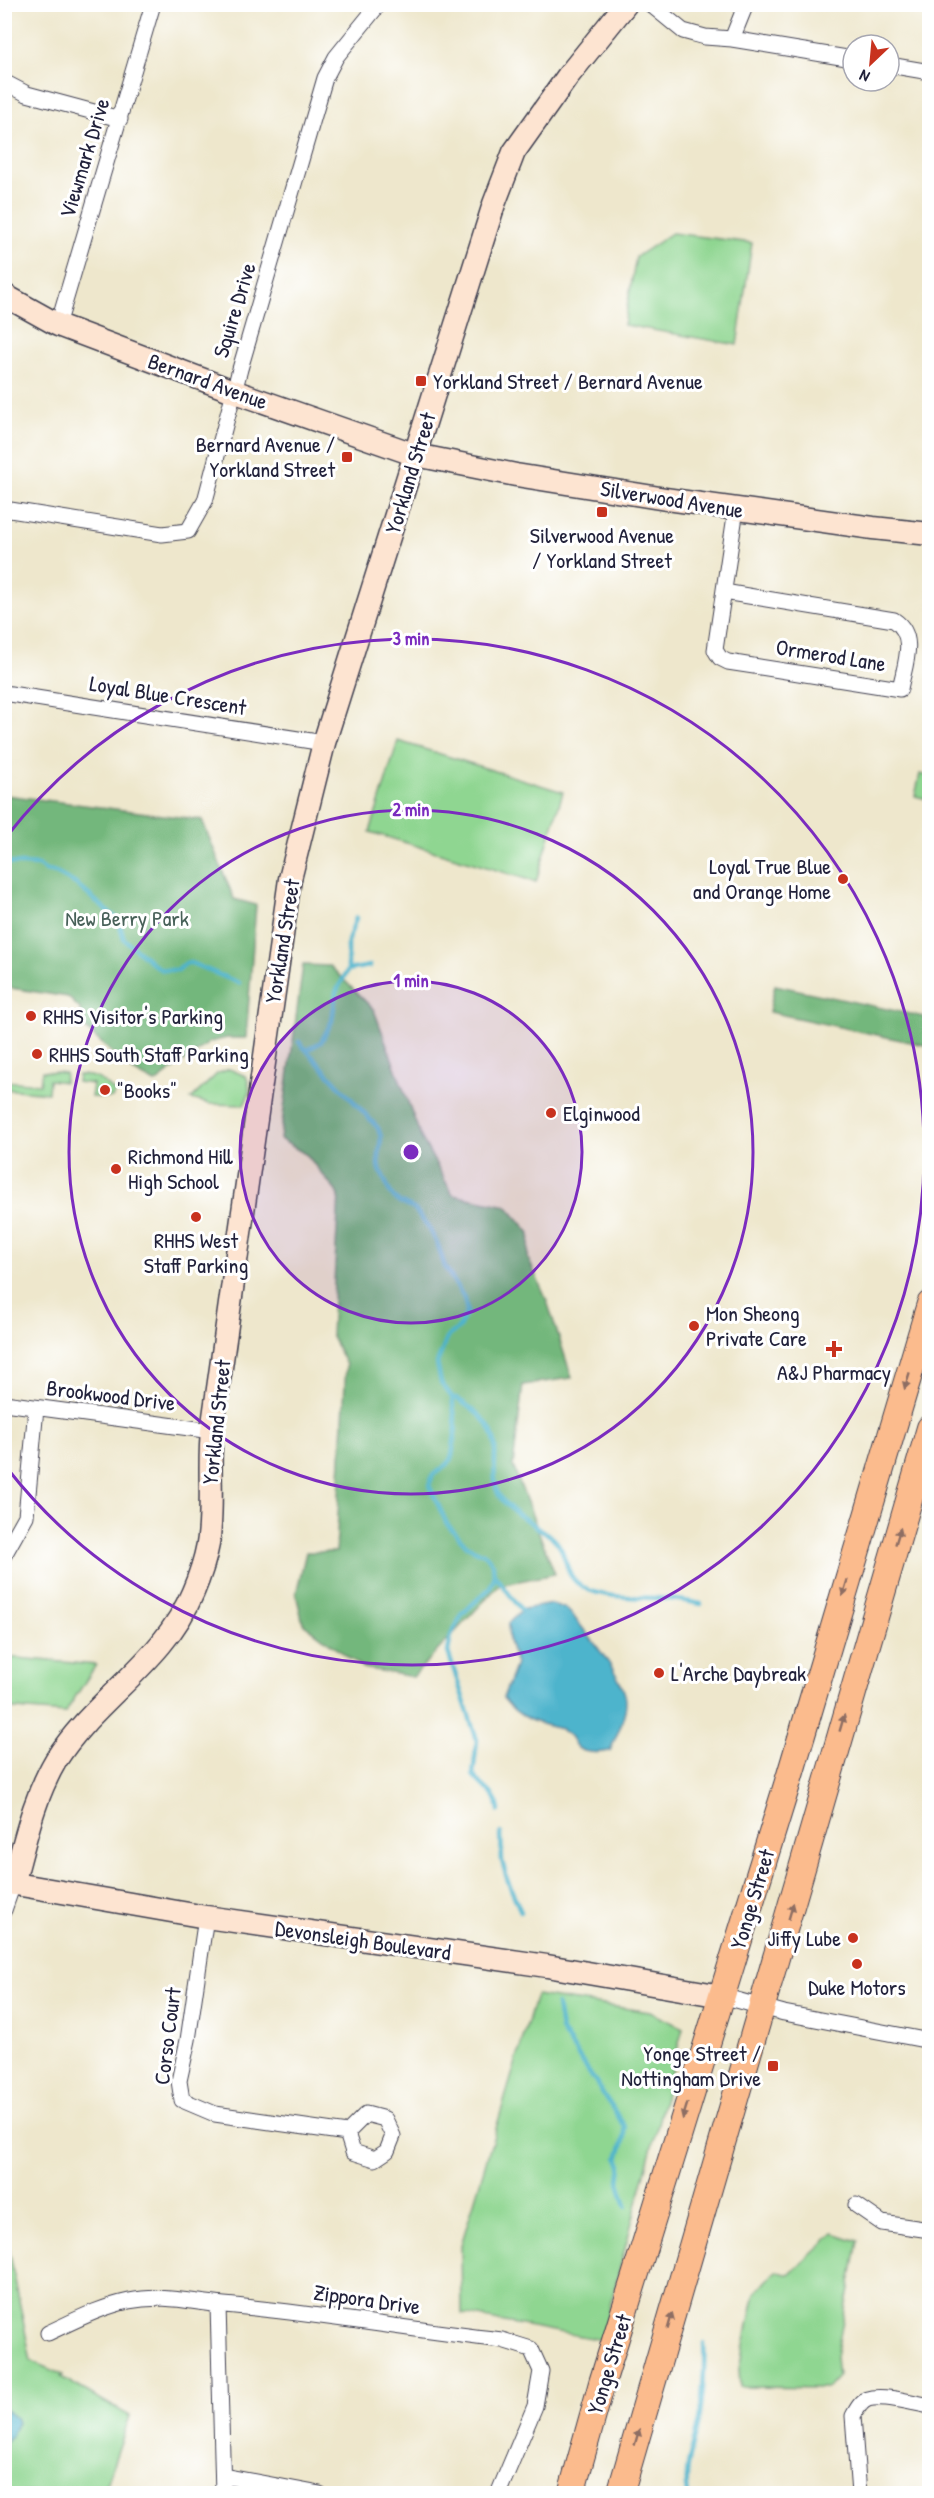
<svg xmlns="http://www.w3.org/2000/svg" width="934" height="2498" font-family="'Patrick Hand',sans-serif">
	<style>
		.green { fill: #8fd691; stroke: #587c66; stroke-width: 1.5 }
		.forest { fill: #73b77b; stroke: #4a6c5b; stroke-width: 1.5 }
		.water { fill: #4eb4cc; stroke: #386b84; stroke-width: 1.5 }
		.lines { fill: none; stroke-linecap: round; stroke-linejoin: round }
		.stream { stroke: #4eb4cc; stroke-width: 4.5 }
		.street-casing { stroke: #414051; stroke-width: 17 }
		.secondary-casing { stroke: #414051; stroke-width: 25 }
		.primary-casing { stroke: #414051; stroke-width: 28 }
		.street { stroke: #fff; stroke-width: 15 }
		.secondary { stroke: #fde4d1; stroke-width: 22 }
		.primary { stroke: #fbbb8d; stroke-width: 26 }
		.oneway { fill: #8e6e64 }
		.ring { fill: none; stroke: #7b2cbf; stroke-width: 3 }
		.poi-dot { fill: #c8321e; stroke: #fff; stroke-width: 2 }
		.labels { text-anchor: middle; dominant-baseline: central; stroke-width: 6; stroke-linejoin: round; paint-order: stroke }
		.street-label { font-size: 22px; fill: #22223b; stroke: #fff }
		.poi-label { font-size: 22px; fill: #22223b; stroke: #fff; text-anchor: start }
		.park-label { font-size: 22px; fill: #486159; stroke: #fff }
		.centre { fill: #7b2cbf; stroke: #fff; stroke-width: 3 }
		.ring-label { font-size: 18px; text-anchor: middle; font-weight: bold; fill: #7b2cbf; stroke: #fff; stroke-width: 6; stroke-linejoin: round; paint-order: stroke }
	</style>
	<rect width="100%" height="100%" fill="#fff"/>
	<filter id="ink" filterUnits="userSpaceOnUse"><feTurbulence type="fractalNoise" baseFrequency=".0167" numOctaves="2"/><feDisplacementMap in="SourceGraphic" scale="12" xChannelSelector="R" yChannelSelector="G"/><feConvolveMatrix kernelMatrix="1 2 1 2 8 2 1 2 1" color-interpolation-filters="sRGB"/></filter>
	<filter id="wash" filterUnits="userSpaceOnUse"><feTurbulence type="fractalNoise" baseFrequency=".008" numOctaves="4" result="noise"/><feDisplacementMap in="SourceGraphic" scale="24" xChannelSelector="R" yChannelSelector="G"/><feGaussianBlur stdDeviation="1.35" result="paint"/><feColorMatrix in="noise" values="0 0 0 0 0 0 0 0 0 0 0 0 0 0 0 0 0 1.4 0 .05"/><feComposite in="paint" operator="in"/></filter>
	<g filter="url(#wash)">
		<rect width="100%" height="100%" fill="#eee7cc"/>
		<path class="green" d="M672,233L752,243L737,345L624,325L636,257Z
			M398,741L563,792L536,882L370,832Z
			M920,774L929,776L927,799L915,796Z
			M229,1069L246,1076C251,1087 250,1094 244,1105L209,1104L191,1099L217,1074Z
			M42,1071L65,1073L64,1082L49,1080L48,1093L5,1089V1081L40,1084Z
			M78,1075C95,1075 102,1079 115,1092L112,1098L91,1097L93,1084L77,1082Z
			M5,1657L96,1665L65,1713L5,1708Z
			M536,1995L650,2012L683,2028L601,2340L462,2314L461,2245Z
			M4,2224L31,2361L63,2375L61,2377L130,2416L103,2493H5Z
			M834,2233L858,2241L836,2357L838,2377L828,2388L740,2387L739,2368L755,2293L776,2271L789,2275Z"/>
		<path class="forest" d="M5,795L202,820L234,899L256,905L246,1038H227L210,1042L155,1083L131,1070L84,1027L80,1009L68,997L5,987Z
			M303,965L330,966L374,1010L421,1137L453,1195L507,1206L530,1233L528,1258L547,1301L572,1378L523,1385L513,1466L555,1574L499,1585L413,1677L363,1668L303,1623L296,1594L306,1552H336L346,1365L331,1335L339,1195L307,1155L280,1139Z
			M775,985L929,1018V1046L769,1012Z"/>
		<path class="water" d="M552,1604L567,1609L574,1617C588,1635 626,1680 626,1701C626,1718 616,1736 610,1751C601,1753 582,1754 576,1746C571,1739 572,1735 563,1732L562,1729C537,1724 519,1719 503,1698L516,1664L509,1641L508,1623L524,1609Z
			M5,2409L15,2418L17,2424L12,2435L5,2443Z"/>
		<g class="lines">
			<path class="stream" d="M4,860L7,863L38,865L46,871L54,872L76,884L118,920L124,939L157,967L163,970H178L186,963H191L239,983
				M348,970L370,966
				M299,1042L378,1128L381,1137L378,1165L391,1194L397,1201L414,1209L427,1225L438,1245L445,1267L464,1298L467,1311L459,1328L448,1336L437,1363L441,1383L452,1397L456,1427L452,1456L448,1464L433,1475L429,1485L447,1524L467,1546L486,1555L493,1564L494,1578L489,1589L463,1613L451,1635L448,1652L477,1740L473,1775C484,1790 497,1792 499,1811
				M307,1050L321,1042L332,1021L336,992L348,970V941L356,918
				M452,1399L456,1398C473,1409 494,1423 495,1446C496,1462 492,1476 497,1491C503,1509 539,1527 553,1538C567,1550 564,1571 576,1582C595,1601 644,1596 669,1599C680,1600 691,1602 701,1604
				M495,1575L522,1611
				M501,1833L502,1861L508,1882L521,1912
				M557,2005L561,2030L625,2127V2136L618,2159L621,2165L619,2182L626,2206
				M688,2494C683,2469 694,2445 699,2421C703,2396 705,2368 704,2343"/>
		</g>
	</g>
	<g filter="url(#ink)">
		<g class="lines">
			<defs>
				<path id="street" d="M650,4L683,31L705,37L732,39L853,59
					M732,39L746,4
					M889,65L930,72
					M4,82L27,94L120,119
					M58,325L153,4
					M4,509L162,534L188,531L205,501L240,369L325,78L336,57L379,4
					M724,592L894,620C918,636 904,666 900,689L728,662L720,658L715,650L736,509
					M4,693L324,743
					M4,1403L212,1431
					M4,1555L26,1516L36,1408
					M4,1910L13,1884
					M206,1917L188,2040L179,2081L182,2100L215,2114L347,2133
					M722,1996L784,2013L930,2041
					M366,2114L385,2119L393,2136L387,2151L375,2159L353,2152L347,2133Z
					M856,2205L882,2223L930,2230
					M218,2305L223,2494
					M48,2333C74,2321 100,2307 129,2301C162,2294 191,2302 224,2305C317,2313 409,2330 502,2340L531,2349L541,2371L535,2406L498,2494
					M223,2476L320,2494
					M859,2494L853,2416C857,2409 860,2402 868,2399C883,2394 914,2403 930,2406"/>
				<path id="secondary" d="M4,295L58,325L233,391L416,455L516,475L666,499L873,528L930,534
					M4,1882L206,1917L547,1966L722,1996
					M13,1884C25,1841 33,1799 56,1760C94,1699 165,1661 193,1592C199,1578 205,1560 208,1544C214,1508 208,1468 212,1431L290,879L324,743L494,204L514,152L568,76L626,4"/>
				<path id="primary" d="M571,2494L602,2383L790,1775L930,1304
					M620,2494L930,1428"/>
			</defs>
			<use href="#street" class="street-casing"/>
			<use href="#secondary" class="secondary-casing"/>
			<use href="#primary" class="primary-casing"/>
			<use href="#street" class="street"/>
			<use href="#secondary" class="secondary"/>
			<use href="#primary" class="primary"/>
		</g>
		<defs><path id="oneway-solid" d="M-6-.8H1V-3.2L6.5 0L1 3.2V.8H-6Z" transform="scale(1.5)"/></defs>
		<g class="oneway">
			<use href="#oneway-solid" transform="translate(907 1381) rotate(107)"/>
			<use href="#oneway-solid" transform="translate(898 1536) rotate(-73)"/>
			<use href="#oneway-solid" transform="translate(845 1588) rotate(107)"/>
			<use href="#oneway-solid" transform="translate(842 1723) rotate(-74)"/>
			<use href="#oneway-solid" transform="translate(791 1911) rotate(-74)"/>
			<use href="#oneway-solid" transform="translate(685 2111) rotate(107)"/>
			<use href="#oneway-solid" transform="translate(670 2321) rotate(-74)"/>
			<use href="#oneway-solid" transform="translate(637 2437) rotate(-74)"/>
		</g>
	</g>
	<circle cx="411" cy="1152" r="171" fill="#7b2cbf" fill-opacity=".12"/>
	<g class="ring">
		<circle cx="411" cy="1152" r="171"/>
		<circle cx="411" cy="1152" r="342"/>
		<path d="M7 836A513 513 0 1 1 7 1468"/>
	</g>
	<g class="poi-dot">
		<rect x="415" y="375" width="12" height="12" rx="3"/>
		<rect x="341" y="451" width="12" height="12" rx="3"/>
		<rect x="596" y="506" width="12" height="12" rx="3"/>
		<circle cx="843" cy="879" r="6"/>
		<circle cx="31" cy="1016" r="6"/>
		<circle cx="37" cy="1054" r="6"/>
		<circle cx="105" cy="1090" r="6"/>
		<circle cx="551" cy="1113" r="6"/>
		<circle cx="116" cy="1169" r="6"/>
		<circle cx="196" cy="1217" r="6"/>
		<circle cx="694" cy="1326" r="6"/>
		<path d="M831 1340h6v6h6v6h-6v6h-6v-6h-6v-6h6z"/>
		<circle cx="659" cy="1673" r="6"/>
		<circle cx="853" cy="1938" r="6"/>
		<circle cx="857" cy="1964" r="6"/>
		<rect x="767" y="2060" width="12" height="12" rx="3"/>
	</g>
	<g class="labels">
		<g class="street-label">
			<text transform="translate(84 158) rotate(-73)">Viewmark Drive</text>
			<text transform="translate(234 310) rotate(-73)">Squire Drive</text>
			<text transform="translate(208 381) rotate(20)">Bernard Avenue</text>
			<text transform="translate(410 473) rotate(-73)">Yorkland Street</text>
			<text transform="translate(672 499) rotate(9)">Silverwood Avenue</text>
			<text transform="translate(831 655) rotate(9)">Ormerod Lane</text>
			<text transform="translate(168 695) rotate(9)">Loyal Blue Crescent</text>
			<text transform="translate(282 941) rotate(-81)">Yorkland Street</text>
			<text transform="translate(111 1395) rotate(7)">Brookwood Drive</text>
			<text transform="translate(216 1422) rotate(-84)">Yorkland Street</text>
			<text transform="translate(752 1899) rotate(-73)">Yonge Street</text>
			<text transform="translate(363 1940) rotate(8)">Devonsleigh Boulevard</text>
			<text transform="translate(167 2036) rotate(-83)">Corso Court</text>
			<text transform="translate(367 2299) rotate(8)">Zippora Drive</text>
			<text transform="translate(609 2364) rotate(-73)">Yonge Street</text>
		</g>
		<g class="poi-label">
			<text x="433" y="381">Yorkland Street / Bernard Avenue</text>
			<text x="335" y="444" text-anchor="end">Bernard Avenue /<tspan x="335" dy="25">Yorkland Street</tspan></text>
			<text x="602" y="535" text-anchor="middle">Silverwood Avenue<tspan x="602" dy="25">/ Yorkland Street</tspan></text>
			<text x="831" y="866" text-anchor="end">Loyal True Blue<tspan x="831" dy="25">and Orange Home</tspan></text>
			<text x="43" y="1016">RHHS Visitor's Parking</text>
			<text x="49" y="1054">RHHS South Staff Parking</text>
			<text x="117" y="1090">"Books"</text>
			<text x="563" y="1113">Elginwood</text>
			<text x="128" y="1156">Richmond Hill<tspan x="128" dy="25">High School</tspan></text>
			<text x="196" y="1240" text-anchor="middle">RHHS West<tspan x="196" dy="25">Staff Parking</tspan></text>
			<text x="706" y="1313">Mon Sheong<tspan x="706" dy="25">Private Care</tspan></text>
			<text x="834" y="1372" text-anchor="middle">A&amp;J Pharmacy</text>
			<text x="671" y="1673">L'Arche Daybreak</text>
			<text x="841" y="1938" text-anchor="end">Jiffy Lube</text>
			<text x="857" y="1987" text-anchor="middle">Duke Motors</text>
			<text x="761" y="2053" text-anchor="end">Yonge Street /<tspan x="761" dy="25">Nottingham Drive</tspan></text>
		</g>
		<g class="park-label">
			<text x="127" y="918">New Berry Park</text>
		</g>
	</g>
	<circle cx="411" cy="1152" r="9" class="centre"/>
	<g class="ring-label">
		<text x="411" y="645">3 min</text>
		<text x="411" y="816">2 min</text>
		<text x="411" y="987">1 min</text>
	</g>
	<rect width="934" height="2498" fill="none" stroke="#fff" stroke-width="24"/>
	<g transform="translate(871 63) rotate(206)"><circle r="28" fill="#ffffff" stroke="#a7a7b1" stroke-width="1.5"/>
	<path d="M0-4.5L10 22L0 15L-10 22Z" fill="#c8321e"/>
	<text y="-9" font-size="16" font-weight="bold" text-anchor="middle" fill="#22223b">N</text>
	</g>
</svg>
